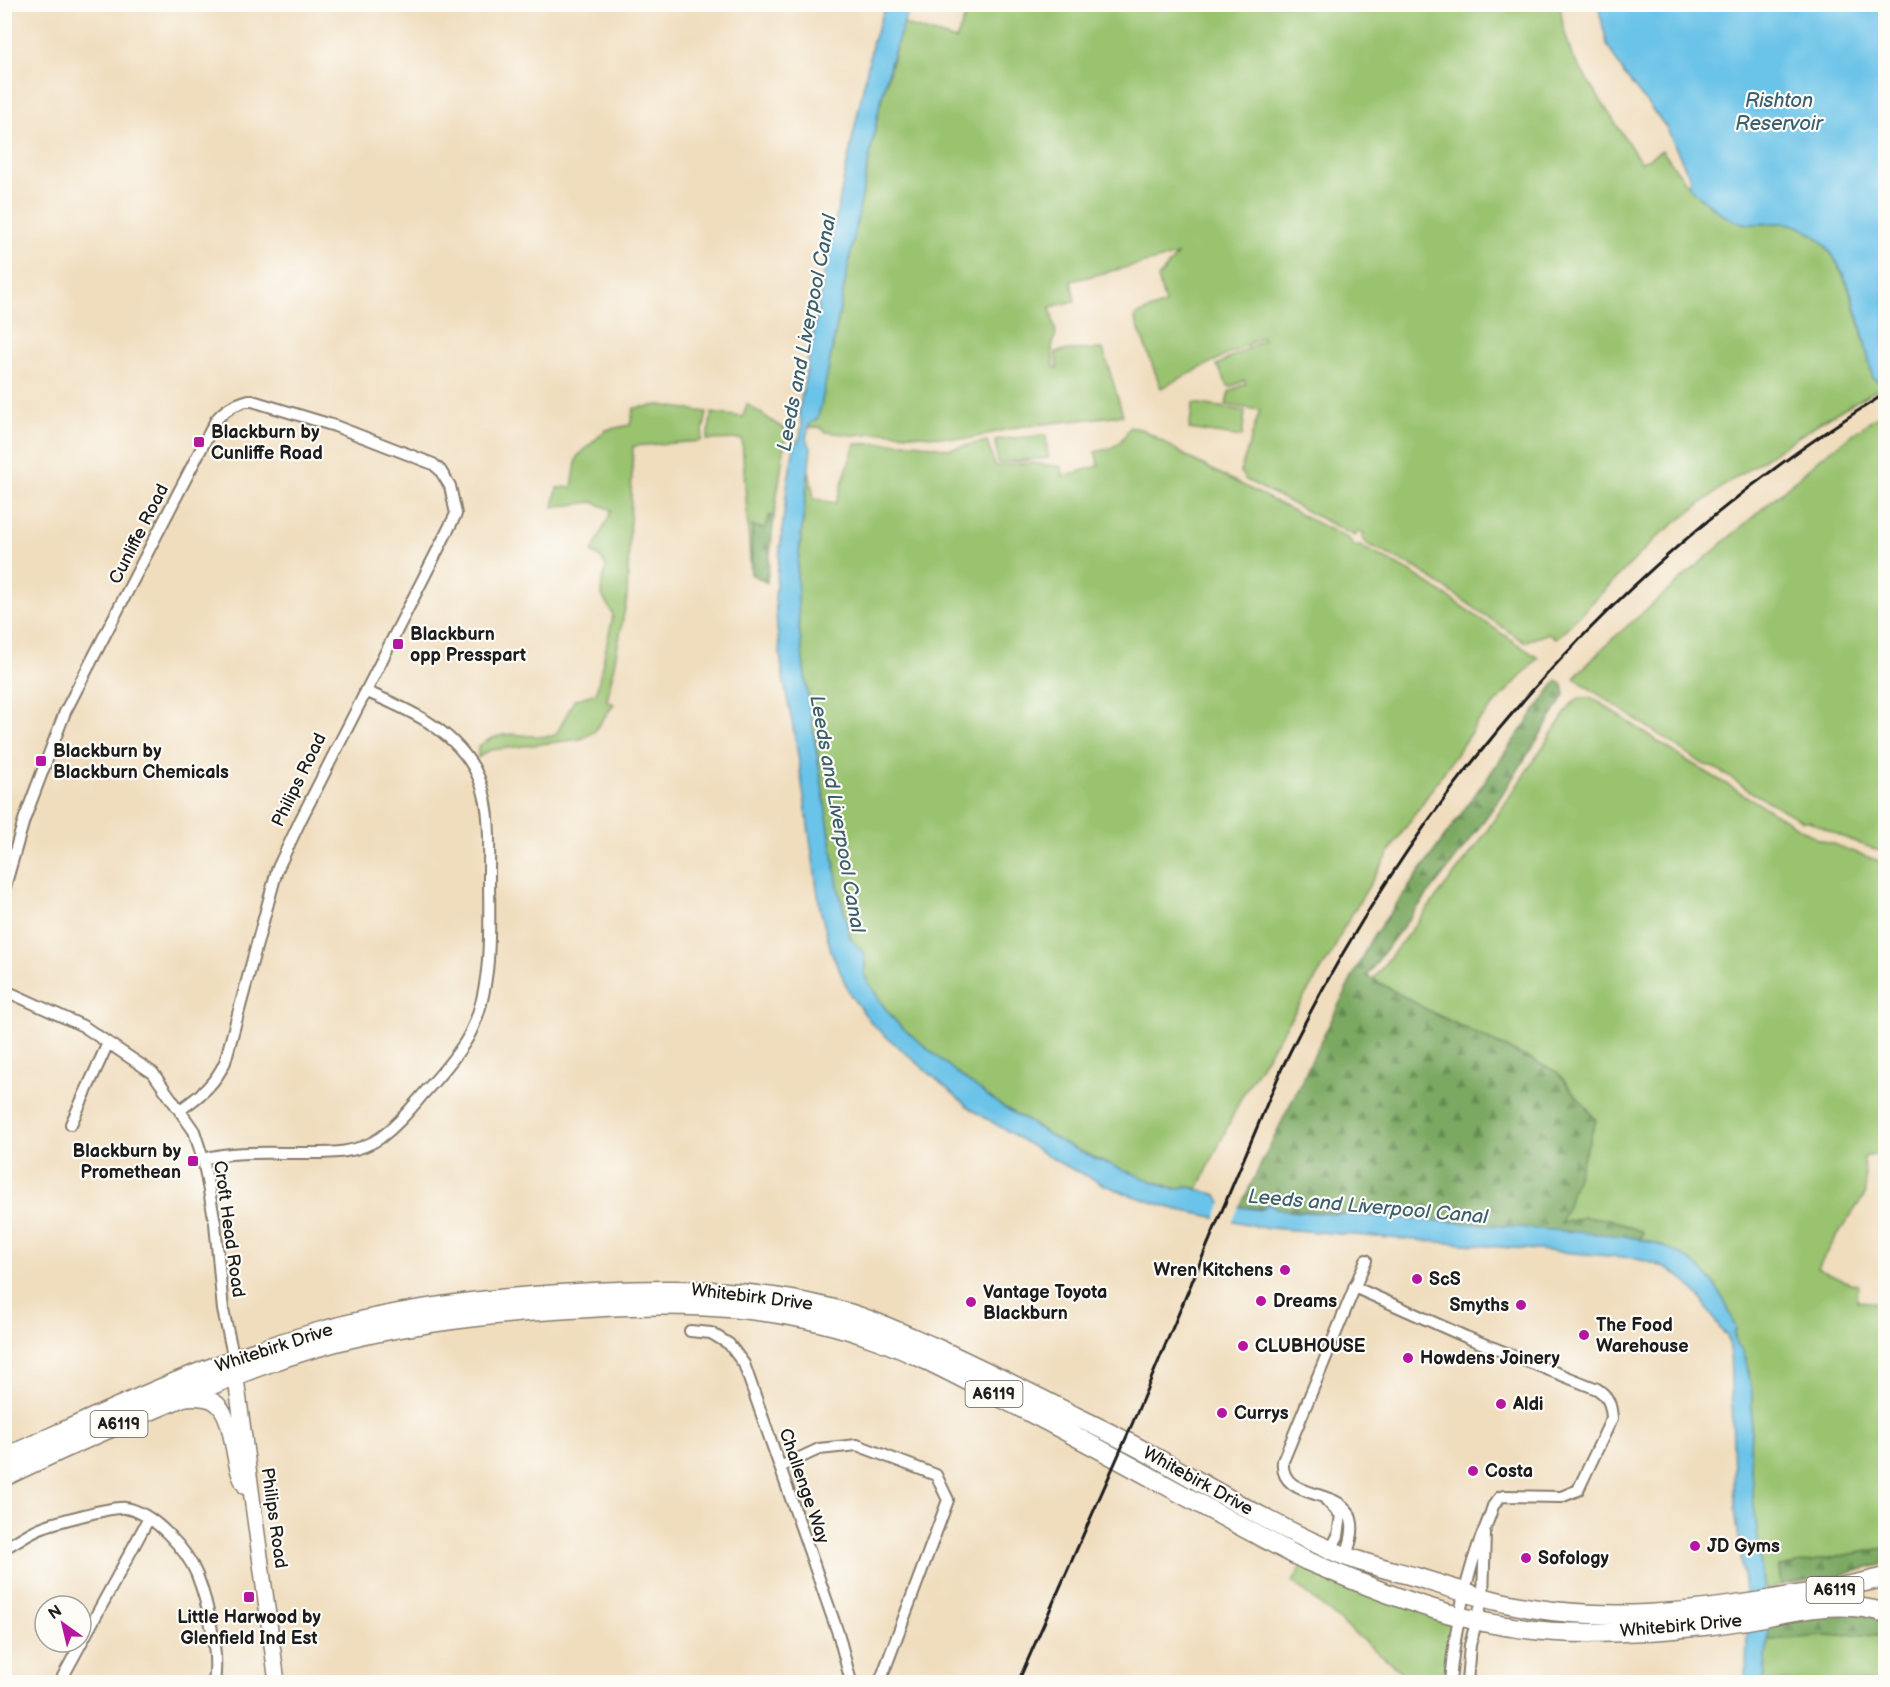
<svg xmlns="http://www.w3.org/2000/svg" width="1890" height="1687" font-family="'Balsamiq Sans',sans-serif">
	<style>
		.grass { fill: #9ac36f; stroke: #5b7046; stroke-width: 1.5 }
		.forest { fill: url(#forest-firs); stroke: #4c623f; stroke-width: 1.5 }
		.water { fill: #6ac3e8; stroke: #437082; stroke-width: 1.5 }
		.pier { fill: #f0ddbe }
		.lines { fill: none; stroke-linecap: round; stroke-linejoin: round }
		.street-casing { stroke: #867c6d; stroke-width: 14 }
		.secondary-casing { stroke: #867c6d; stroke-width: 18 }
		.highway-casing { stroke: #867c6d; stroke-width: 21 }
		.street { stroke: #fff; stroke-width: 10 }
		.secondary { stroke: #fff; stroke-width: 15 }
		.highway { stroke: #fff; stroke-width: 18 }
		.rail { stroke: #1c1c1c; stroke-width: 3 }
		.poi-dot { fill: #b5179e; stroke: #fdfcf7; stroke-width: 2 }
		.labels { text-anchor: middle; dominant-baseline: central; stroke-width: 4.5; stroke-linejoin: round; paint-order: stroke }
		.shield { fill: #fdfcf7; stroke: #605f5e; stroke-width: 1.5 }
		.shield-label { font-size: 16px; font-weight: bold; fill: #1c1c1c }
		.poi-label { font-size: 18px; font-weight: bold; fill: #1c1c1c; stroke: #fdfcf7; text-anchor: start }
		.street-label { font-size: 18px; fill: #1c1c1c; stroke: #fdfcf7 }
		.water-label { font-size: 20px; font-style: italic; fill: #3b5f6e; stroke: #fdfcf7 }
	</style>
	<defs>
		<pattern id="forest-firs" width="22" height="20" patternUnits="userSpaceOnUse" patternTransform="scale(1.5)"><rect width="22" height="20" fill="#7ba962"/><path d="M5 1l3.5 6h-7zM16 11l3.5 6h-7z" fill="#648950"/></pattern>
	</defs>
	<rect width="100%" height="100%" fill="#fdfcf7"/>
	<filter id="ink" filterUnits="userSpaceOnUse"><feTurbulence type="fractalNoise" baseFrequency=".0167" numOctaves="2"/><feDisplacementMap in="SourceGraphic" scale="12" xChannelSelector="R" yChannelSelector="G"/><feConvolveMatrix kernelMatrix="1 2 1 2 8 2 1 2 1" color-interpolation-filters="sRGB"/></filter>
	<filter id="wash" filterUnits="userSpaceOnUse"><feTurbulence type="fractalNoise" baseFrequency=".008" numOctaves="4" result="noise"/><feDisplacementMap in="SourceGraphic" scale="24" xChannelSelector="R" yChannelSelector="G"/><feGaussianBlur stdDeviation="1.35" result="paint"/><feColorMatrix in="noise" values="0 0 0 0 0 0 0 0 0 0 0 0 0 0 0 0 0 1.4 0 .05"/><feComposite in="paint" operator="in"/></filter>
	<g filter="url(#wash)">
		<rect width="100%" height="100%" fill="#f0ddbe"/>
		<path class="grass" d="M970,4L1560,5L1563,26L1572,56L1641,163L1662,150C1681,177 1701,206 1733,219C1738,221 1745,224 1750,224C1767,225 1783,220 1800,227C1848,246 1862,334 1873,378L1885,385L1822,421L1729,482L1656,538L1556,639L1549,633L1524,642L1416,568L1367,544L1362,538L1364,533L1358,531L1355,536L1246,480L1240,472L1260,410L1226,405L1229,392L1246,383L1244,380L1231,387L1228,386L1217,365L1263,340L1262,337L1161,388L1135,319L1136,315L1165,304L1158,278L1177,255L1071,281L1075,301L1050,307L1056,333L1052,347L1054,367L1057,368L1056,352L1070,350L1103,349L1123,415L1017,427L967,439L885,432L853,435L826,432L819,427L808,428L809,425L817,419L821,406L879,109L902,24L956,40Z
			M1193,403L1245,411L1242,437L1189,429Z
			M747,404L781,427L793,432L785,442L774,516H769L765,529L752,527L751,574L742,439L707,440L712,413L743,417Z
			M660,405L707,412L701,441L633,446L627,598L607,701L614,704L594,732L581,739L491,750L486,752L478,758V746C511,724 520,740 553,736L557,733L574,700L596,693L613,616C611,608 604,602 602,594C597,574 619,568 592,552L612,510L593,502L553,507L557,488L572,487L577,457L606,430L630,425L634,408Z
			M1884,411H1885V853L1850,840L1809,821H1803L1753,793L1719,770L1703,764L1574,678L1609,642L1823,456Z
			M1130,427L1144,430L1191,459L1349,539L1355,547L1360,546L1411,572L1538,658L1478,722L1395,843L1344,927L1332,953L1243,1094L1198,1189L1186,1186L1178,1189L1133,1175L1063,1143L1002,1106L963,1078L898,1024L884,1007L865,977L866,965L850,938L838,886L803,662L796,597L797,572L809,470L814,499L836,503L855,444L914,443L949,449L987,441L995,466L1032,463L1062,467L1063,476L1099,466L1095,452C1115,448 1120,445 1130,427Z
			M1046,435L1048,458L998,463L995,440Z
			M1579,698H1591L1597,701L1686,760L1816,838L1885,863V1153L1864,1157L1866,1193L1830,1246L1818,1269L1847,1282L1858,1285L1857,1301L1883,1303L1885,1294V1548L1779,1567L1781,1585L1764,1591C1759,1546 1751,1499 1750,1454C1750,1432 1753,1411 1751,1390C1750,1381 1749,1371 1747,1362C1743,1351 1731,1342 1736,1329C1719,1277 1693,1253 1640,1239L1643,1232L1583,1217L1560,1224L1596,1120L1557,1072L1431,1012L1373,979L1478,844L1572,703Z
			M1305,1560L1460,1616L1450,1682H1413L1293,1582Z
			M1855,1634L1885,1637V1682H1764L1768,1640Z"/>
		<path class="forest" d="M770,515L774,516L767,583L751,574L752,526L765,529Z
			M1557,680L1563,685L1565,695C1534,745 1502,797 1467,844C1434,888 1398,930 1367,976L1431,1012L1557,1072L1596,1120L1561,1224L1583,1217L1609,1219L1643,1232L1640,1239L1405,1218L1240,1207L1370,941Z
			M1885,1548V1564L1845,1574L1781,1585L1779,1567Z
			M1827,1611L1882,1617V1624L1885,1625V1637L1855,1634L1768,1640L1767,1623Z"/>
		<path class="water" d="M886,5H910L891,61L879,109L821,406L817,419L809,425L806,438L811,448L797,572L799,627L806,685L838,886L850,938L865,955V977L884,1007L898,1024L963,1078L1002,1106L1063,1143L1094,1158L1167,1187L1178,1189L1186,1186L1217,1195L1221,1202L1240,1207L1261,1210L1267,1205H1273L1276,1209L1286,1211L1405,1218L1624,1236C1683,1246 1717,1271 1736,1329L1734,1334L1736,1344L1742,1349L1746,1360L1752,1392L1750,1454L1752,1487L1768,1631L1764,1682H1746L1747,1632L1745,1591L1735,1507L1730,1347L1727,1335C1718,1330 1714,1318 1708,1309C1688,1278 1670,1266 1633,1258L1257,1227L1253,1225L1174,1209L1130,1195L1105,1185L1060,1163L972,1110L873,1025L851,996L831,951L820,908L796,742L783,677L777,628L775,596L778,567L787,487L794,447L800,437L802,425L799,411L825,269L873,41Z
			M1598,5H1885V384L1873,378C1861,330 1849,238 1791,224C1777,221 1763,225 1750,224C1725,223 1707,201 1688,187L1690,178L1666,127L1624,74L1607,44Z"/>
		<path class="pier" d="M1223,1199L1240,1204L1232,1223L1215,1220Z"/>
	</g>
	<g filter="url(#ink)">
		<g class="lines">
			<defs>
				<path id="street" d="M4,890L24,820L65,712L216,420C225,409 235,404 249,400L335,426L433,464L440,470L450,486L456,514L301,819L277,870L225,1062C215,1084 200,1096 180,1110
					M4,990L83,1026L153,1073L194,1131L203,1159L215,1223L223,1310L234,1359
					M71,1124L108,1043
					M203,1159C233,1151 266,1153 298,1153C327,1153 355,1155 380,1138C398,1125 411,1108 425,1092C440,1075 455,1059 467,1039C494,991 489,928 489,875C489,839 492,800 474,768C450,727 407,709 365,691
					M1354,1287L1466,1337L1597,1389C1608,1396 1611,1404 1612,1418L1578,1490L1561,1497L1504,1496L1500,1497L1493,1506C1489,1520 1483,1532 1478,1546C1463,1590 1454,1636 1450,1682
					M690,1331L711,1333L729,1344L744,1364L839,1636L851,1682
					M780,1467L819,1449L857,1445L936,1475L948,1500L880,1682
					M1326,1500L1341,1515L1338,1536L1328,1554
					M4,1548C16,1542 28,1533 40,1528C52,1523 114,1506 125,1508C153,1512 187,1550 197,1575C208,1603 219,1653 214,1682
					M1344,1560C1349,1548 1355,1532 1351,1519C1344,1487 1279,1502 1283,1461L1366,1260
					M4,1681L7,1682
					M60,1682L149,1518
					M1467,1682L1470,1645L1483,1597L1485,1533"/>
				<path id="secondary" d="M234,1364L277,1682
					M185,1398C194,1397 204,1397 213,1401C236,1413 230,1466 246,1487"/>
				<path id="highway" d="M4,1458C107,1412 209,1362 318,1332C408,1306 500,1297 593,1292C675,1288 749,1288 830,1308C865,1316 899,1332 932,1346C981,1368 1028,1392 1075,1416C1102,1429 1129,1442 1155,1457C1216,1491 1275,1527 1340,1554C1364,1564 1391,1570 1416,1577C1454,1589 1492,1602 1531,1608C1611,1621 1690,1613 1768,1600C1808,1593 1847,1587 1886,1577
					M4,1477C57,1451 110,1428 164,1405C228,1378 292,1351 361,1336C436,1319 512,1312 589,1308C686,1302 785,1305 878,1340C917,1354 954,1374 991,1393C1098,1445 1199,1506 1305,1560C1371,1588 1441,1617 1512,1627C1566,1636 1621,1633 1675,1629C1699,1627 1723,1624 1747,1620C1793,1612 1839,1598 1886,1613"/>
			</defs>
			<use href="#street" class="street-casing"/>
			<use href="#secondary" class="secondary-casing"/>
			<use href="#highway" class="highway-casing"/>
			<use href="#street" class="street"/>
			<use href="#secondary" class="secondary"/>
			<use href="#highway" class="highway"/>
			<path class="rail" d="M1018,1682L1130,1429L1282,1068C1418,787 1620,558 1886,393"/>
		</g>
	</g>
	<g class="poi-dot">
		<rect x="193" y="436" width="12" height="12" rx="3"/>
		<rect x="392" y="638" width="12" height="12" rx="3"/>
		<rect x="35" y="755" width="12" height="12" rx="3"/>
		<rect x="187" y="1155" width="12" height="12" rx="3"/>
		<circle cx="1285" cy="1270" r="6"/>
		<circle cx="1417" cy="1279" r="6"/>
		<circle cx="1261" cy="1301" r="6"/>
		<circle cx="971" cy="1302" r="6"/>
		<circle cx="1521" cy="1305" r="6"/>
		<circle cx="1584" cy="1335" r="6"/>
		<circle cx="1243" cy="1346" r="6"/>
		<circle cx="1408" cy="1358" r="6"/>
		<circle cx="1501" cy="1404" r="6"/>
		<circle cx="1222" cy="1413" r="6"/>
		<circle cx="1473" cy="1471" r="6"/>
		<circle cx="1695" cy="1546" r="6"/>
		<circle cx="1526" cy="1558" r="6"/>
		<rect x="243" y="1591" width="12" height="12" rx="3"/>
	</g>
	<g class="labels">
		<g class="shield">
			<rect x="965.5" y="1381" width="57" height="26" rx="4.5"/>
			<rect x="90.5" y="1411" width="57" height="26" rx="4.5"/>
			<rect x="1806.5" y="1577" width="57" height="26" rx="4.5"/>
		</g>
		<g class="shield-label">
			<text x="994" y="1394">A6119</text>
			<text x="119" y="1424">A6119</text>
			<text x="1835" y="1590">A6119</text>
		</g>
		<g class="poi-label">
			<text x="211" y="432">Blackburn by<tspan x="211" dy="21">Cunliffe Road</tspan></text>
			<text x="410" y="634">Blackburn<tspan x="410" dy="21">opp Presspart</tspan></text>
			<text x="53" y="751">Blackburn by<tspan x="53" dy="21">Blackburn Chemicals</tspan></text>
			<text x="181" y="1151" text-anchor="end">Blackburn by<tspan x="181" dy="21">Promethean</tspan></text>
			<text x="1273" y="1270" text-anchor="end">Wren Kitchens</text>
			<text x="1429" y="1279">ScS</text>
			<text x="983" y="1292">Vantage Toyota<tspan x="983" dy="21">Blackburn</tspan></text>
			<text x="1273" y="1301">Dreams</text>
			<text x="1509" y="1305" text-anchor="end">Smyths</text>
			<text x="1596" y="1325">The Food<tspan x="1596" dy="21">Warehouse</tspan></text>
			<text x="1255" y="1346">CLUBHOUSE</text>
			<text x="1420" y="1358">Howdens Joinery</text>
			<text x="1513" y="1404">Aldi</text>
			<text x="1234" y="1413">Currys</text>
			<text x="1485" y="1471">Costa</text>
			<text x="1707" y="1546">JD Gyms</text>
			<text x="1538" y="1558">Sofology</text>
			<text x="249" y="1617" text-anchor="middle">Little Harwood by<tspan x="249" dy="21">Glenfield Ind Est</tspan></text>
		</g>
		<g class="street-label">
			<text transform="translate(139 534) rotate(-63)">Cunliffe Road</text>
			<text transform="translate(299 780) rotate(-64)">Philips Road</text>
			<text transform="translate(229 1229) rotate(82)">Croft Head Road</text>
			<text transform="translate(752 1297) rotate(7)">Whitebirk Drive</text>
			<text transform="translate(274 1348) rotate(-18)">Whitebirk Drive</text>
			<text transform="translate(1198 1481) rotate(29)">Whitebirk Drive</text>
			<text transform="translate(804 1486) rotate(71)">Challenge Way</text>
			<text transform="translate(274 1518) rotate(82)">Philips Road</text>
			<text transform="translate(1681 1626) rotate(-5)">Whitebirk Drive</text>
		</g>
		<g class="water-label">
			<text x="1779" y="101">Rishton<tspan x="1779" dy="23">Reservoir</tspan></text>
			<text transform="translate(807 333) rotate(-79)">Leeds and Liverpool Canal</text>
			<text transform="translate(837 814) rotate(80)">Leeds and Liverpool Canal</text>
			<text transform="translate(1368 1207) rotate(5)">Leeds and Liverpool Canal</text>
		</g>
	</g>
	<rect width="1890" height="1687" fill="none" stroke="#fdfcf7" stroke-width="24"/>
	<g transform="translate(63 1624) rotate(326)"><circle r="28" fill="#fdfcf7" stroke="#a3a29f" stroke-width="1.5"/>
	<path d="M0-4.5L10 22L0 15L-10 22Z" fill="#b5179e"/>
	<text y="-9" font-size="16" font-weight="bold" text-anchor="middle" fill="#1c1c1c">N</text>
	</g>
</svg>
